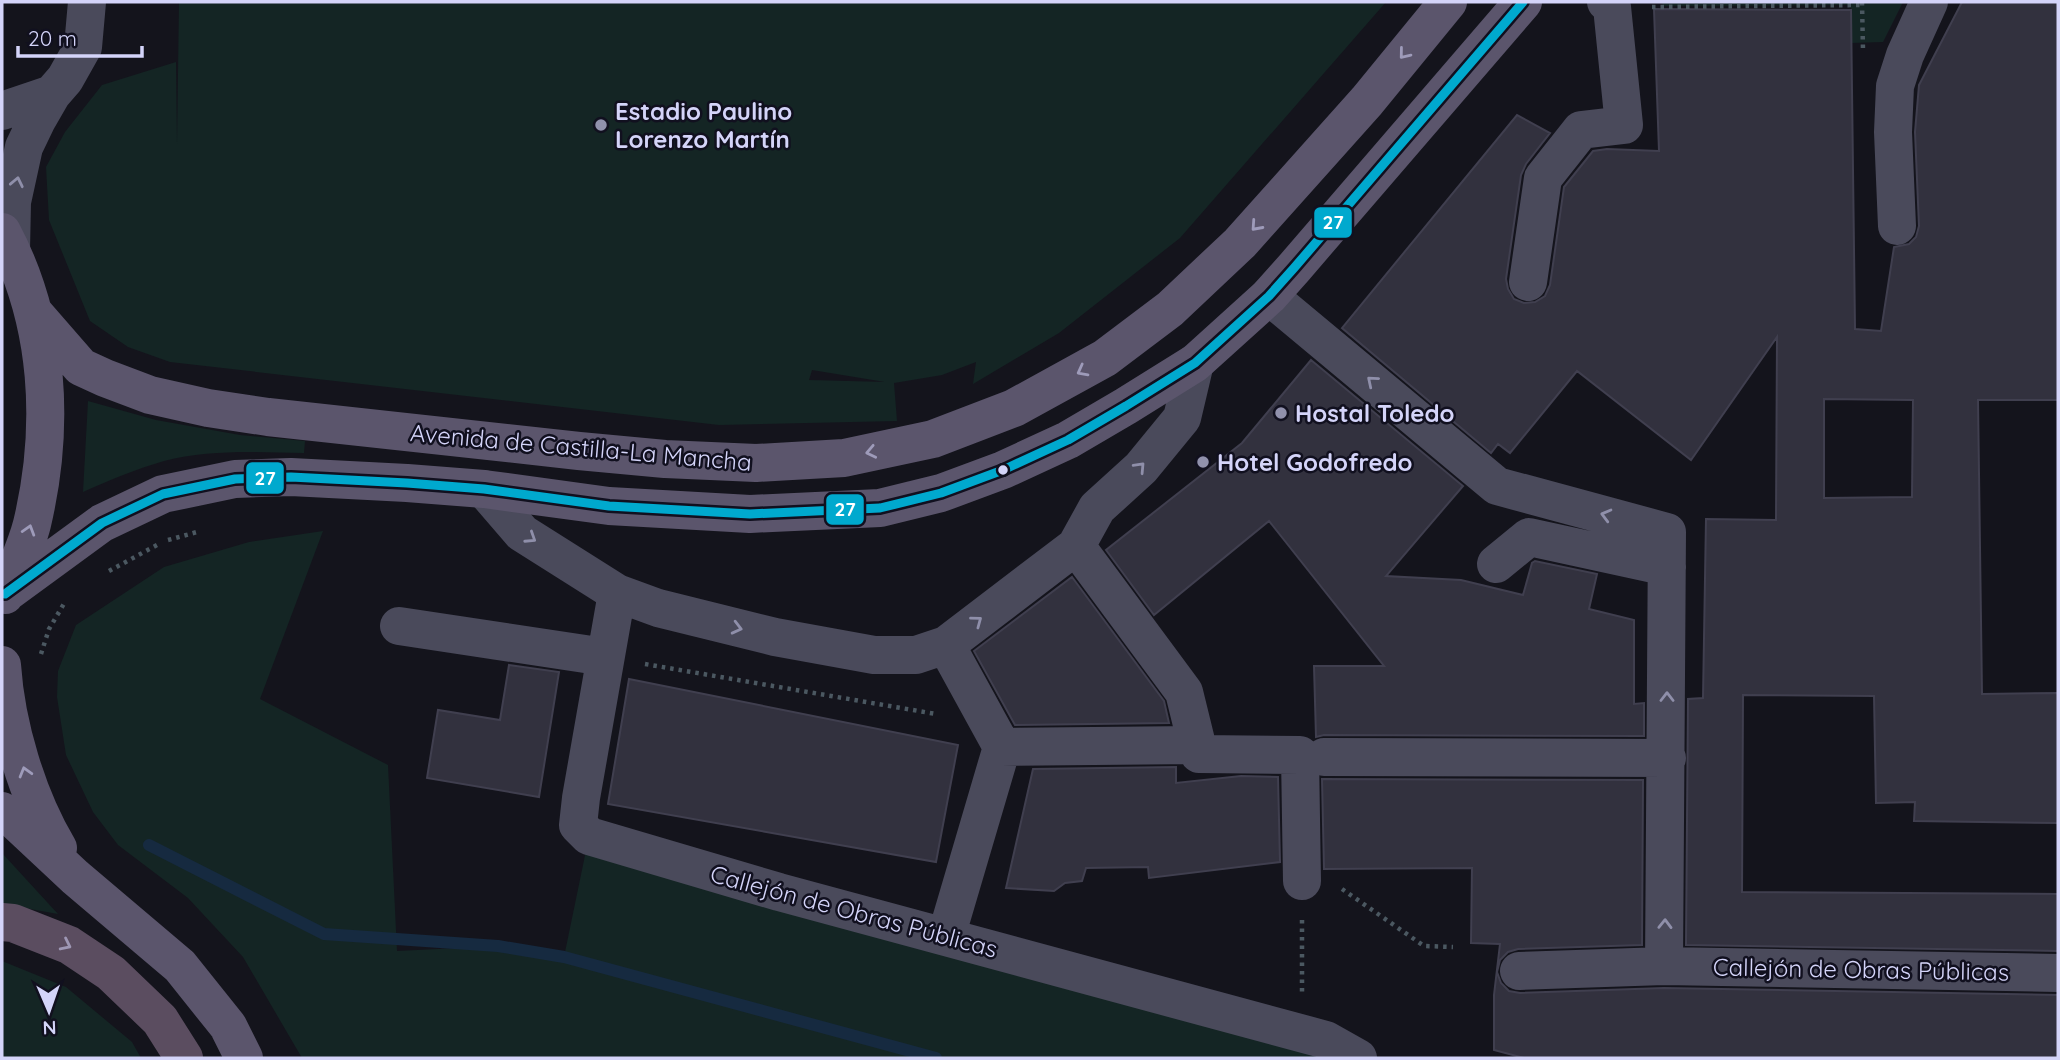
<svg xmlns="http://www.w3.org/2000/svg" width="2060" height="1060" font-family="Quicksand,sans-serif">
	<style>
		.green { fill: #142524; fill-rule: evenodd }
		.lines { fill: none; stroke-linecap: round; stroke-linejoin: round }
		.stream { stroke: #162a40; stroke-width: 12 }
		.building { fill: #32313e; stroke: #403f4f; stroke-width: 2; fill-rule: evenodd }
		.path { stroke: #4b5861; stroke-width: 4.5; stroke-dasharray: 3.5 5; stroke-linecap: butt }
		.minor { stroke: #4a4a5b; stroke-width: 38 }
		.major { stroke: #5b556c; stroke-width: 38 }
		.highway { stroke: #5b4d60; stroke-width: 38 }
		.bus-1-casing { stroke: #11101f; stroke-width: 14 }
		.bus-1 { stroke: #00a9ce; stroke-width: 9 }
		.oneway { stroke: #9e9bba }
		.oneway2 { stroke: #8f8faa }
		.oneway3 { stroke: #9e97b4 }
		.poi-dot { fill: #9191ac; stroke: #11101f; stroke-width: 2.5 }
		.bus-dot { fill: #d4d4f9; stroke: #11101f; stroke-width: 2.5 }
		.labels { text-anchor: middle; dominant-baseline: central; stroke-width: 5; stroke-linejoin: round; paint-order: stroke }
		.poi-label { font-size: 24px; font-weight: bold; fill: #d4d4f9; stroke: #11101f; text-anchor: start }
		.street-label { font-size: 24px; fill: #d4d4f9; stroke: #11101f }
		.line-badge { stroke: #11101f; stroke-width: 2.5 }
		.badge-label { font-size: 19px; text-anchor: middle; font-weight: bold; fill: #fff }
	</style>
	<rect width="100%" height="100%" fill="#14141c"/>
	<path class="green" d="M179,2H1386L1180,238L1059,333L973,384L976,362L942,375L894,383L897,421L719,425L170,362L128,347L90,321L49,220L46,167L65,132L102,85L176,62L177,144ZM812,370L885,382H886L809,380Z
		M1662,2H1903L1883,42L1851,43V5L1663,6Z
		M88,401L156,420L240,435L305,441L304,453C258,452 209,449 164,461C136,469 110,480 83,492Z
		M323,531L260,699L388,765L397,951L498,946L564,957L589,836L1358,1058H302L243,957L188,898L118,845L93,812L66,755L57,697L58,671L76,625L164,567L249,542Z
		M2,853L58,914L2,904Z
		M2,961L66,987L132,1042L141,1058H2Z"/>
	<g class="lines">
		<path class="stream" d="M149,845L324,934L498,946L564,957L936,1058"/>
	</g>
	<path class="building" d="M1962,2H2058V400H1978L1982,694L2058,693V823L1914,821L1915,802L1876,803L1874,696L1743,695L1742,892L2058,894V951L1686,945L1688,699L1703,698L1706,519L1776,520L1777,337L1691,460L1577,371L1510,453L1498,444L1491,453L1342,328L1517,115L1550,133L1526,164L1521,175L1506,279L1508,289L1514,299L1524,303L1535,302L1545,296L1550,285L1564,187L1593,151L1607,149L1659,151L1654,9L1851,10L1855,329L1881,331L1894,247L1909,244L1916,237L1919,226L1915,132L1919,85ZM1824,399L1913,400L1912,497L1824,498Z
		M1311,360L1463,486L1386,576L1461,580L1523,595L1532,563L1535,561L1597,574L1589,609L1634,620V704L1644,703V736L1324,735L1316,737L1314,666H1384L1269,521L1154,615L1106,550L1242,443Z
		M1072,577L1164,701L1169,723L1015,725L974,651Z
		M509,665L559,672L539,797L427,778L438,710L500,720Z
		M629,679L958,745L936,862L608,804Z
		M1176,767V783L1241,776L1278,777L1280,862L1149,878L1148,867L1086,868L1082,881L1065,883L1054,891L1006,888L1033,769Z
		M1322,779L1643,780L1642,945L1518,949L1508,952L1500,960L1497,972L1501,983L1509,991L1520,993L1664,988L2058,995V1058H1524L1494,1050V995L1500,944L1471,943L1472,868L1324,869Z"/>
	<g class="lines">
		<path class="path" d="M1862,2L1863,50
			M1652,7L1861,5
			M168,540L197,532
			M109,571L157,545
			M41,654L49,629L65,602
			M645,664L936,714
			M1342,889L1424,946L1453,947
			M1302,920V992"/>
		<path class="minor" d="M2,111L52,94
			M1897,226L1893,132L1895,86L1905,55L1929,2
			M11,250L12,202L24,147L37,120L52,94L65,79L83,47L87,2
			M1528,282L1543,178L1581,130L1624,125L1612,7L1606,2
			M1269,296L1497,486L1667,532L1664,966L2058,973
			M484,489L522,533L617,593L658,608L775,637L874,655H916L946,645L1076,546L1097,508L1141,468L1182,418L1195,363
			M1496,564L1529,537L1667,567
			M617,593L581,798L578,825L589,836L779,892L1326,1040L1358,1058
			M399,626L605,657
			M946,645L1002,747L1197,745L1184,692L1076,546
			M1197,745L1199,754L1300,755L1302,881
			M1324,757L1667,758
			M946,937L1002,747
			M1519,971L1664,966"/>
		<path class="major" d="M2,232C50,322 55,427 32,524C26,548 14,572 5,595
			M34,313L81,367L105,378L150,395L208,408L268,417L579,451L665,459L756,463L844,458L933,439L1014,408L1105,358L1170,309L1240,243L1367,101L1448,2
			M5,594L102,523L163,494L235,479L291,477L407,483L484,489L609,506L750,514L880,508L941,493L1003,470L1068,440L1126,406L1195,363L1269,296L1294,268L1523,2
			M2,665C6,725 27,796 58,848
			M2,811L10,816L75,877L180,966L228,1026L244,1058"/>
		<path class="highway" d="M2,922L13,923L69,945L111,973L160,1020L184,1058"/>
		<defs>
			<path id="bus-1" d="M5,594L102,523L163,494L235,479L291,477L407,483L484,489L609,506L750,514L880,508L941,493L1003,470L1068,440L1126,406L1195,363L1269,296L1294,268L1523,2"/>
		</defs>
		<use href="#bus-1" class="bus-1-casing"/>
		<use href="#bus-1" class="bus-1"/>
	</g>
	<defs><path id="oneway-chevron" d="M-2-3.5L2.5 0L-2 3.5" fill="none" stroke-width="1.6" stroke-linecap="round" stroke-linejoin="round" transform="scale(1.75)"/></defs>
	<g class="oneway">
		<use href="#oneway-chevron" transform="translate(1404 54) rotate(129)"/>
		<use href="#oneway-chevron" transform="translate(1256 226) rotate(132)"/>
		<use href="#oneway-chevron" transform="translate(1082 371) rotate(152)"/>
		<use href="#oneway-chevron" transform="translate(871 452) rotate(168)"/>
		<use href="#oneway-chevron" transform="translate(29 530) rotate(-73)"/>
		<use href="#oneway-chevron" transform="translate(25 772) rotate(-106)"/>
	</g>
	<g class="oneway2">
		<use href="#oneway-chevron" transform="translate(17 182) rotate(-78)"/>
		<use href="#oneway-chevron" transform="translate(1372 381) rotate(-140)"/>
		<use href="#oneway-chevron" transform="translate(1140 467) rotate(-47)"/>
		<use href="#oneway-chevron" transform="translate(1606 515) rotate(-165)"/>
		<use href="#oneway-chevron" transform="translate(531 538) rotate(33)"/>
		<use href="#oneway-chevron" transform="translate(977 621) rotate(-37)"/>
		<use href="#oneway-chevron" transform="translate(737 628) rotate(14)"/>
		<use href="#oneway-chevron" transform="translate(1667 697) rotate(-90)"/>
		<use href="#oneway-chevron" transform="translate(1665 924) rotate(-89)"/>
	</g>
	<use class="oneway3" href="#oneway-chevron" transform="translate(66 945) rotate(26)"/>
	<g class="poi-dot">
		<circle cx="601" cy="125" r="7"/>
		<circle cx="1281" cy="413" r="7"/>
		<circle cx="1203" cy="462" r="7"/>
	</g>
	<circle class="bus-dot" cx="1003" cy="470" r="6"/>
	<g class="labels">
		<g class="poi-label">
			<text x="615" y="111">Estadio Paulino<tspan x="615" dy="28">Lorenzo Martín</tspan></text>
			<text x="1295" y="413">Hostal Toledo</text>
			<text x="1217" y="462">Hotel Godofredo</text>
		</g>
		<g class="street-label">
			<text transform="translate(581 447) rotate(5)">Avenida de Castilla-La Mancha</text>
			<text transform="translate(854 911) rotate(15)">Callejón de Obras Públicas</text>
			<text transform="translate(1861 969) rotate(1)">Callejón de Obras Públicas</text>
		</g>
	</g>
	<g class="line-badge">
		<rect x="1313" y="206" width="40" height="33" rx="7" fill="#00a9ce"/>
		<rect x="245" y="461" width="40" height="34" rx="7" fill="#00a9ce"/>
		<rect x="825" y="493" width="40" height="33" rx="7" fill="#00a9ce"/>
	</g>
	<g class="badge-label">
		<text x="1333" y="229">27</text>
		<text x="265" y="485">27</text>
		<text x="845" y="516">27</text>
	</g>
	<rect width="2060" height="1060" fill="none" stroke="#d4d4f9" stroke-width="7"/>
	<g transform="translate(49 1011) rotate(178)" stroke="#11101f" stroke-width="5" paint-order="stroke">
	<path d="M0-5L12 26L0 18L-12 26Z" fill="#d4d4f9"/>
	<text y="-10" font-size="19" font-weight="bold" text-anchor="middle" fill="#d4d4f9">N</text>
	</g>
	<path d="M18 46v10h124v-10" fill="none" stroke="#d4d4f9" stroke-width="3.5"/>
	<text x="28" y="46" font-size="21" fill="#d4d4f9" stroke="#11101f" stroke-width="5" paint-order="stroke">20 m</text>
</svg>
